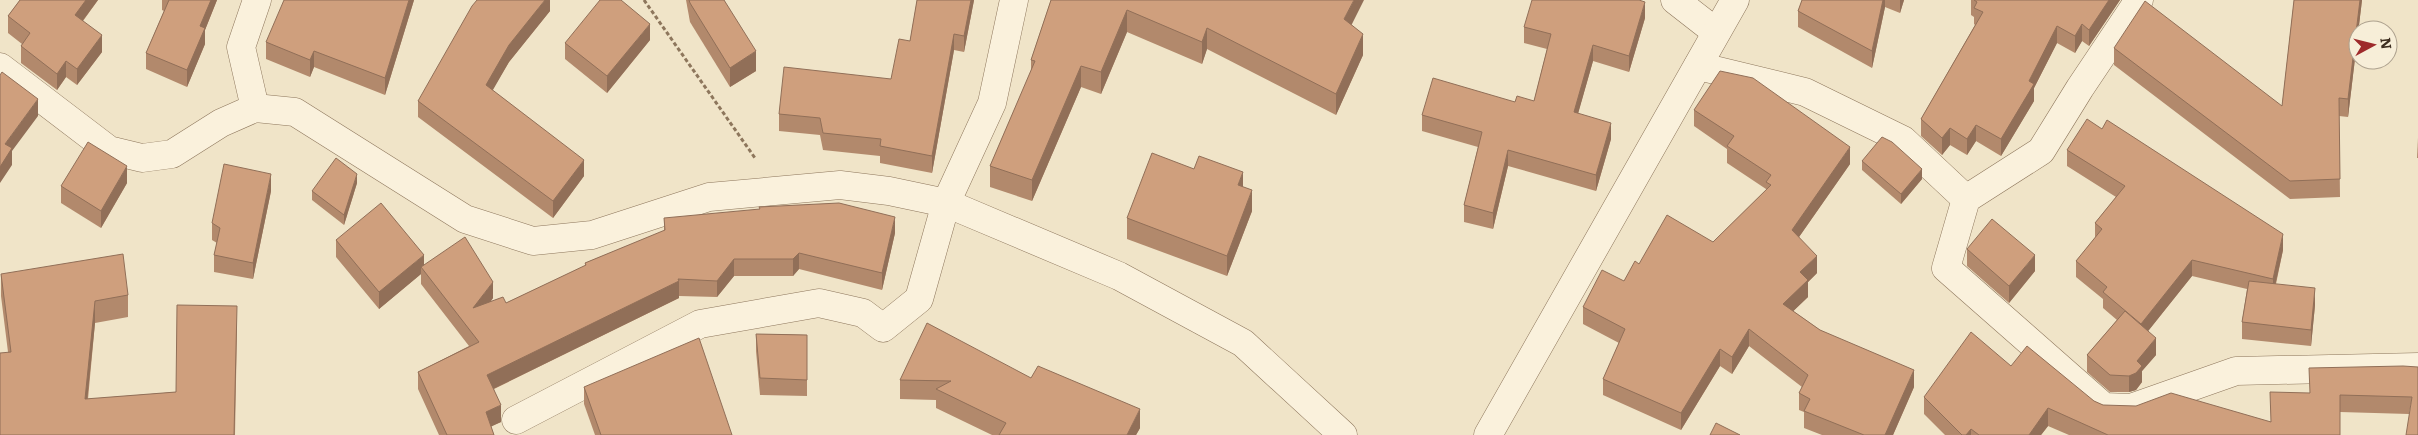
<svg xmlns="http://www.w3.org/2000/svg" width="2418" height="435" font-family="Literata,serif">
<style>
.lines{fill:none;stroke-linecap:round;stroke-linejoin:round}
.street-casing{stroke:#8d765c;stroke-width:29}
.path{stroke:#8d765c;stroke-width:3;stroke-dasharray:4 2.5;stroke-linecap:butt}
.street{stroke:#faf1dc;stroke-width:28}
.wall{fill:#b2896c}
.shaded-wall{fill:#916f58}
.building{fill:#cf9f7d;stroke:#916f58}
</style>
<rect width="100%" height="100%" fill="#f0e4c8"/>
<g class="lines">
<!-- street casing -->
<g class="street-casing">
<g id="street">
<polyline points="1675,0 1716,32"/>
<polyline points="2139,0 2080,88 2041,151 1966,199 1946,268 2104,407 2131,408 2236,371 2418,367"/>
<polyline points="1698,66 1805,92 1903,140 1966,199"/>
<polyline points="0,67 109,150 142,158 172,154 221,123 255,108 295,112 465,219 533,241 592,235 709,197 840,185 889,191 946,203 1119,276 1243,343 1343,435"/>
<polyline points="255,108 241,47 257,0"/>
<polyline points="516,420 700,324 819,303 863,313 883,328 919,299 946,203 992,103 1014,0"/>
<polyline points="1488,435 1735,0"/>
</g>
</g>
<!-- path -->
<polyline class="path" points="644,0 755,158"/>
<!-- street -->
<use href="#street" class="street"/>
</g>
<!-- wall -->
<g class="wall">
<polygon points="20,0 98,0 83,21 102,52 77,85 66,77 57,90 21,63 21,46 22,44 8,33 8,16"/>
<polygon points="162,0 217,0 205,30 205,44 187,87 146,69 146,53 164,11 162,10"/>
<polygon points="414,0 385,95 314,67 310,77 266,59 266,42"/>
<polygon points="550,0 550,11 509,62 492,90 584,176 553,218 418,117 418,101"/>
<polygon points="686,0 724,0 756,71 730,87 690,22"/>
<polygon points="917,0 974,0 964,52 954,50 932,173 880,163 880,156 823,150 820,135 779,131 779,114 891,79 910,41"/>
<polygon points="1051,0 1352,25 1363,55 1336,115 1207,49 1202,64 1127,32 1101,94 1081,87 1032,201 990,187 990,166 1031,71 1031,60"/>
<polygon points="1802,0 1904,0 1900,13 1885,7 1872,68 1798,27 1798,11"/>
<polygon points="1971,0 2120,0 2089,46 2082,41 2075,53 2057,43 2034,88 2034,101 2001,156 1976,141 1967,155 1950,145 1942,155 1921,136 1921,119 1975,25 1974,24 1974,17 1971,15"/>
<polygon points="2294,0 2362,0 2348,117 2339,116 2340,197 2290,199 2114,65 2114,48 2282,106"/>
<polygon points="1645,18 1629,72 1593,61 1578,113 1611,139 1596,191 1508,166 1493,229 1464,222 1464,205 1478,147 1422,131 1422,115 1515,102 1534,101 1547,49 1524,43 1524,27"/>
<polygon points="650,40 607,93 565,59 565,43"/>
<polygon points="1694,110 1850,164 1799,237 1817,273 1808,282 1808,297 1793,311 1820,330 1914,387 1893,435 1822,435 1804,428 1804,412 1799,410 1799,393 1802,387 1749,346 1732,374 1720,366 1681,430 1603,395 1603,379 1619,343 1583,324 1583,307 1624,281 1639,264 1713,242 1766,190 1766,189 1727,163 1727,149 1694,126"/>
<polygon points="2418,138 2418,158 2417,158"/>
<polygon points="2067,150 2283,250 2276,284 2315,305 2311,346 2242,339 2242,322 2247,289 2192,276 2148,331 2156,355 2142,371 2142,382 2136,390 2129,392 2110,392 2087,372 2087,355 2117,320 2103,308 2103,299 2076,277 2076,261 2095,238 2095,223 2116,197 2067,166"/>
<polygon points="1862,161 1922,179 1901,204 1862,170"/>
<polygon points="127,183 101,228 61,203 61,186"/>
<polygon points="357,183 344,225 312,200 312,191"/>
<polygon points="1243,187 1252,211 1227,276 1127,239 1127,218"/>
<polygon points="271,191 253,279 214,272 214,255 217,243 212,240 212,223"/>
<polygon points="664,218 895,233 882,290 799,269 793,276 734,276 717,297 679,296 679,298 494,389 501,422 491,426 494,435 439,435 418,389 418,372 469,346 421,284 421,274 379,309 336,257 336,240 424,266 493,298 491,301 506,303 585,266 585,263 664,231"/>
<polygon points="1967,249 2035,271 2009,303 1967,266"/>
<polygon points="1,274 128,295 128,317 95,323 88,399 176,392 237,328 235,435 0,435 8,352 1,296"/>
<polygon points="756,334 807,335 807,396 760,395 756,351"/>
<polygon points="2011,366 2103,405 2270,422 2309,393 2418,367 2409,414 2340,412 2340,435 2069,435 2048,426 2041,435 1945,435 1924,414 1924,397"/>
<polygon points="1031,378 1140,428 1136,435 992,435 936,408 936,400 900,399 900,380"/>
<polygon points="584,387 732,435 595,435 584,404"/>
</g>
<!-- shaded-wall -->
<g class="shaded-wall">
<polygon points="86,0 98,0 75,31 75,15"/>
<polygon points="211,0 217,0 205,30 205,44 187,87 187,70 200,26"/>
<polygon points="409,0 414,0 385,95 385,78"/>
<polygon points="545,0 550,0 550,11 509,62 486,102 486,85 509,45"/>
<polygon points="971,0 974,0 964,52 964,36"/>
<polygon points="1354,0 1364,0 1344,40 1344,19"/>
<polygon points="1883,0 1885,0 1885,7 1872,68 1872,51"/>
<polygon points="1900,0 1904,0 1900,13"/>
<polygon points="2109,0 2120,0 2089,46 2089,30"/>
<polygon points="2360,0 2362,0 2348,117 2348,99"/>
<polygon points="1645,2 1645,18 1629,72 1629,56"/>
<polygon points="1127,10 1127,32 1101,94 1101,72"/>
<polygon points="650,24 650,40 607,93 607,76"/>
<polygon points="2082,24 2082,41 2075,53 2075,36"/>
<polygon points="2057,26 2057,43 2034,88 2034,101 2001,156 2001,139 2029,81"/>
<polygon points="1207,28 1207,49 1202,64 1202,42"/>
<polygon points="954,34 954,50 932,173 932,156"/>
<polygon points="1363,34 1363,55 1336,115 1336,94"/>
<polygon points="102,35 102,52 77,85 77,69"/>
<polygon points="1593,45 1593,61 1574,128 1574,112"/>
<polygon points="314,51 314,67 310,77 310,60"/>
<polygon points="756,51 756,71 730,87 730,68"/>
<polygon points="66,61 66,77 57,90 57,74"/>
<polygon points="1081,66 1081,87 1032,201 1032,180"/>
<polygon points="38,99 38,116 12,151 12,165 0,183 0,167 5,144"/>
<polygon points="1611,123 1611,139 1596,191 1596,175"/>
<polygon points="1976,125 1976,141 1967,155 1967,139"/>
<polygon points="1950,128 1950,145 1942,155 1942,138"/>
<polygon points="1850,147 1850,164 1792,247 1792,230"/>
<polygon points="1508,150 1508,166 1493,229 1493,213"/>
<polygon points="584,160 584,176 553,218 553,201"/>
<polygon points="127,166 127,183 101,228 101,211"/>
<polygon points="1922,169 1922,179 1901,204 1901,194"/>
<polygon points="1243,172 1243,193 1238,185"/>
<polygon points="271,174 271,191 253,279 253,263"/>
<polygon points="357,174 357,183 344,225 344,215"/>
<polygon points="1252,190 1252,211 1227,276 1227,256"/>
<polygon points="895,217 895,233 882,290 882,273"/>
<polygon points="2283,234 2283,250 2273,295 2273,279"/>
<polygon points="799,253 799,269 793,276 793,259"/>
<polygon points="424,255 424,270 421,267 421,274 379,309 379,292"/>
<polygon points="2035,255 2035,271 2009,303 2009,286"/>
<polygon points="1817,256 1817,273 1808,282 1808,297 1783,321 1783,304 1800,272"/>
<polygon points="734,259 734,276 717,297 717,281"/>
<polygon points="2192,260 2192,276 2141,340 2141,324"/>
<polygon points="679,281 679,298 487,392 487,375"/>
<polygon points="493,282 493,298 473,325 473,308"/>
<polygon points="2315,288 2315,305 2311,346 2311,330"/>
<polygon points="95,301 95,323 85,421 85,399"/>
<polygon points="1749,329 1749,346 1732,374 1732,357"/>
<polygon points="2156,338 2156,355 2142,371 2142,382 2136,390 2129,392 2129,376 2137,361"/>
<polygon points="1720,349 1720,366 1681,430 1681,413"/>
<polygon points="1914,370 1914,387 1893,435 1885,435"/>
<polygon points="501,405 501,422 486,429 486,412"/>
<polygon points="2048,408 2048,426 2041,435 2029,435"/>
<polygon points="1140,409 1140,428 1136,435 1127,435"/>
<polygon points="1971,429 1971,435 1966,435"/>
</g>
<!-- building -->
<g class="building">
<polygon points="20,0 86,0 75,15 102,35 77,69 66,61 57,74 21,46 30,33 8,16"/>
<polygon points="169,0 211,0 200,26 205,28 187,70 146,53"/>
<polygon points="284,0 409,0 385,78 314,51 310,60 266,42"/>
<polygon points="477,0 545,0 509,45 486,85 584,160 553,201 418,101 472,6"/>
<polygon points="600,0 621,0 650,24 607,76 565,43"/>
<polygon points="689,0 724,0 756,51 730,68 690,3"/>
<polygon points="917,0 971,0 964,36 954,34 932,156 880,146 881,139 823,133 820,118 779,114 784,67 891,79 899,39 910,41"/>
<polygon points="1051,0 1354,0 1344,19 1363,34 1336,94 1207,28 1202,42 1127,10 1101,72 1081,66 1032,180 990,166 1035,61 1031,60"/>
<polygon points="1532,0 1639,0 1645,2 1629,56 1593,45 1574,112 1611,123 1596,175 1508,150 1493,213 1464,205 1482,132 1422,115 1433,78 1515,102 1517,96 1534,101 1551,34 1524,27"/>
<polygon points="1802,0 1883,0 1872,51 1798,11"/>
<polygon points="1974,0 2109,0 2089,30 2082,24 2075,36 2057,26 2029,81 2034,84 2001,139 1976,125 1967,139 1950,128 1942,138 1921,119 1983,12 1974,8 1977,2"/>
<polygon points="2294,0 2360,0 2348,99 2339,98 2340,179 2290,181 2114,48 2145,1 2282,106"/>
<polygon points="1720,71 1753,78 1850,147 1792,230 1817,256 1800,272 1808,280 1783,304 1820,330 1914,370 1885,435 1864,435 1804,411 1810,399 1799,393 1808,375 1749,329 1732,357 1720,349 1681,413 1603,379 1625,329 1583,307 1602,270 1624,281 1635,261 1639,264 1667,215 1713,242 1771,185 1766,182 1771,175 1727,146 1734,136 1694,110"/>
<polygon points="2,72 38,99 5,144 12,148 0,167 0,75"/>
<polygon points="2087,119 2102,129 2107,120 2283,234 2273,279 2192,260 2141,324 2103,292 2107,287 2076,261 2102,229 2095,223 2125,186 2067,150"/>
<polygon points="1882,137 1892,142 1922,169 1901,194 1862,161"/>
<polygon points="88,142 127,166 101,211 61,186"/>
<polygon points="1152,153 1194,169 1199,156 1243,172 1238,185 1252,190 1227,256 1127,218"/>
<polygon points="336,158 357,174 344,215 312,191"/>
<polygon points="224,164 271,174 253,263 214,255 220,228 212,223"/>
<polygon points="381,203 424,255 379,292 336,240"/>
<polygon points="839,203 895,217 882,273 799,253 793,259 734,259 717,281 678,279 679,281 487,375 501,405 486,412 494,435 447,435 418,372 479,342 421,267 465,237 493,282 473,308 503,297 506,303 586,265 585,263 665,230 664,218 760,209 759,207"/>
<polygon points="1992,219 2035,255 2009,286 1967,249"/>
<polygon points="123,254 128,295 95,301 85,399 176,392 177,305 237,306 234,435 0,435 0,353 11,352 1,274"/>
<polygon points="2249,281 2315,288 2311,330 2242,322"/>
<polygon points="2125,311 2156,338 2137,361 2142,366 2136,373 2129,376 2110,375 2087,355"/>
<polygon points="927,323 1031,378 1038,366 1140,409 1127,435 999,435 1006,423 936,389 951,381 900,380"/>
<polygon points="1971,332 2011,366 2027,346 2094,401 2103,405 2136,406 2171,393 2271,422 2270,392 2310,393 2309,368 2403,366 2418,367 2418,435 2406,435 2412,397 2340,395 2340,435 2108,435 2048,408 2029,435 1979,435 1971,429 1966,435 1962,435 1924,397"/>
<polygon points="756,334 807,335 807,380 760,378"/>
<polygon points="699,338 732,435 601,435 584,387"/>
<polygon points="1716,423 1740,435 1710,435"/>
</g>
<!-- north arrow -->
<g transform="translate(2373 45) rotate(83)"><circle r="24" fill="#f7eed8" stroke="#ada18e"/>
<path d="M0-4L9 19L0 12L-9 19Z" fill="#9e2a2b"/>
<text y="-8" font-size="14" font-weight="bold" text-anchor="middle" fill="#3d2e20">N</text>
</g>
</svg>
